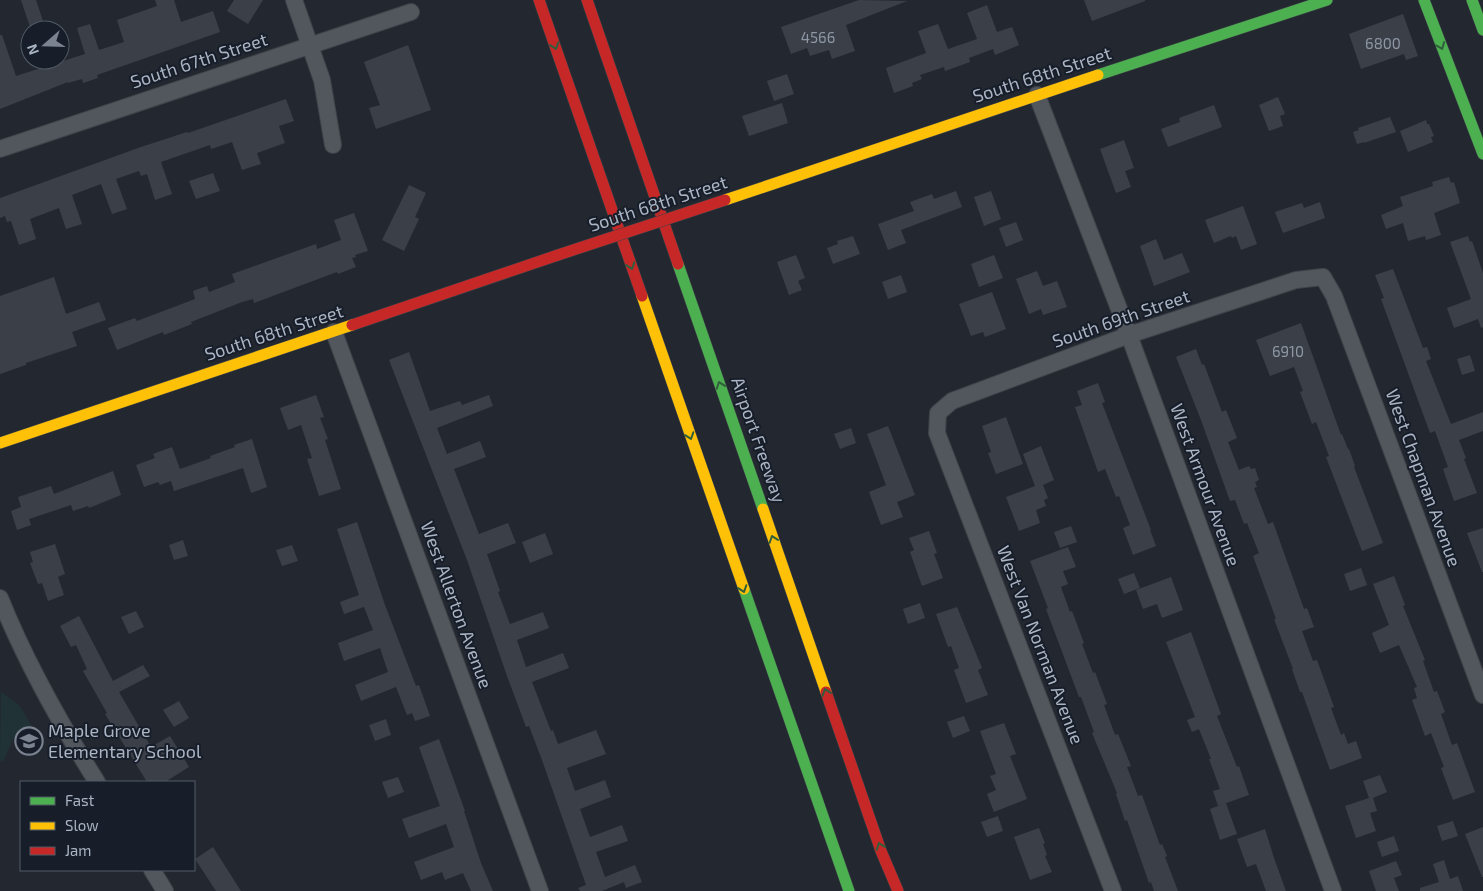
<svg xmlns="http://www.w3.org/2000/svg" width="1483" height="891" font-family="'Exo 2',sans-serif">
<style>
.green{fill:#203235}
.building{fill:#3b4048}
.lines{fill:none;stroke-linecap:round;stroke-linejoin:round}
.street-casing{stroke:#3f4349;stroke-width:18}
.fast-casing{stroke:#3f4349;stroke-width:12}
.slow-casing{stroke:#3f4349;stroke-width:12}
.jam-casing{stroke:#3f4349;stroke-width:12}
.street{stroke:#52575e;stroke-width:16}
.fast{stroke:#4caf50;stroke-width:11}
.slow{stroke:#ffc107;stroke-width:11}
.jam{stroke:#c62828;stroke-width:11}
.jam-bridge-casing{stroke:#3f4349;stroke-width:12;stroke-linecap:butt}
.jam-bridge{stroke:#c62828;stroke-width:11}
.oneway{stroke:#2f5f3b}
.labels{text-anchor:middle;stroke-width:4;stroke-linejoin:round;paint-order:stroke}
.number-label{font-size:15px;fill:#8e97a4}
.street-label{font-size:18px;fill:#aab4c3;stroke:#171e2a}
.poi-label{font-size:18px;fill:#aab4c3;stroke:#171e2a;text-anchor:start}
</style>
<rect width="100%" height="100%" fill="#232830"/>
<!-- green -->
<polygon class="green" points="1,692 20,706 43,745 25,753 14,737 3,762 0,760"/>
<!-- building -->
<g class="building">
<polygon points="21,0 36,0 46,30 31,30"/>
<polygon points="155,0 174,0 181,22 213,11 220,32 97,75 98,78 83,83 82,79 68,83 68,82 0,109 0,35 2,35 16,76 85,54 77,28 90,24 99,50 124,42 117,20 157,6"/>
<polygon points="234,0 263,0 248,24 227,11"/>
<polygon points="859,0 907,1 846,25 855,51 832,59 829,50 810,56 807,48 791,54 781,27"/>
<polygon points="1084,0 1145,0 1145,1 1092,21"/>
<polygon points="987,5 997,32 1012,27 1019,45 995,55 993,49 969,58 970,62 945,71 944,67 920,75 922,79 912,83 913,86 894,93 886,68 926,53 918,31 938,24 948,49 977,39 967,13"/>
<polygon points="1403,14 1418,56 1406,60 1404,54 1361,69 1349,34"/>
<polygon points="408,45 431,110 376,129 369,108 380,105 364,62"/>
<polygon points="787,74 794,94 774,101 767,81"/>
<polygon points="1278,97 1285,114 1280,116 1283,126 1269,131 1259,105"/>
<polygon points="286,99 294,121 279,126 285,143 257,153 261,164 242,170 232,142 211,149 210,145 161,162 172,194 155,200 147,174 141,176 139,171 116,179 127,209 112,214 101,184 72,195 82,224 66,229 59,208 30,219 36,239 19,245 11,221 7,222 5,216 0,218 0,198 141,147 187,132 188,133"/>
<polygon points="782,103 788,123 749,136 742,116"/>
<polygon points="1214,105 1222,127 1168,147 1161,129 1180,122 1179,118"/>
<polygon points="1390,117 1396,132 1364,143 1364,142 1357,144 1353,132 1359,130 1358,128"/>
<polygon points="1426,120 1427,124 1429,124 1434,136 1431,137 1433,142 1408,152 1400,131"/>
<polygon points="1124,140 1134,168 1125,171 1131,187 1116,193 1100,149"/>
<polygon points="213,173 220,191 196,199 189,181"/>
<polygon points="1449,177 1451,183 1454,182 1460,203 1434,213 1441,235 1426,240 1425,236 1408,241 1403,223 1386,229 1381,215 1403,206 1400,197 1433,186 1432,182"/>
<polygon points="409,185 426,193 415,217 419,219 404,251 382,240"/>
<polygon points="956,191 962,207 901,230 906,243 888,250 878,224 914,211 910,202 932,194 934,199"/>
<polygon points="991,191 1001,219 984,226 974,197"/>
<polygon points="1320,202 1325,218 1283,233 1275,212 1302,203 1304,208"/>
<polygon points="1243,206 1257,244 1241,250 1236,236 1232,238 1231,236 1214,243 1205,220"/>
<polygon points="354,213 368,251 355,255 356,257 352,258 356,267 338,274 337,272 254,303 253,299 242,302 191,322 192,324 164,335 163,332 117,350 108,328 135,318 137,321 195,299 193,291 207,286 209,292 235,282 232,274 316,244 317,249 341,240 334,220"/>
<polygon points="1016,222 1023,240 1006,247 999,228"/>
<polygon points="853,236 860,254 833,264 827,248 838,244 837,241"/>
<polygon points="1468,236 1470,242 1472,241 1483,273 1483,327 1481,328 1478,319 1454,328 1447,308 1471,299 1450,242"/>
<polygon points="1156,239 1164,260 1182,253 1190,272 1154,286 1140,246"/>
<polygon points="796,255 805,278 798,281 802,290 789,295 777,262"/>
<polygon points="994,255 1003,278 979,287 971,264"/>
<polygon points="1393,269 1423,348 1427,347 1431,359 1426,361 1451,424 1483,412 1483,431 1459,440 1466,458 1464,459 1477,493 1454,501 1443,469 1448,467 1435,431 1430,433 1381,299 1384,298 1375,275"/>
<polygon points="1037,271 1043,286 1057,281 1067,307 1043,315 1041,309 1029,314 1016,279"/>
<polygon points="901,275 907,292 888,299 882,282"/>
<polygon points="54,277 66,314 99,302 106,320 72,332 77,346 26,363 26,365 0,374 0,296"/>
<polygon points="992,292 1006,329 985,337 983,332 971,336 959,304"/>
<polygon points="1301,323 1341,435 1342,434 1348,449 1349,449 1355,466 1354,467 1383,543 1362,551 1326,457 1329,456 1316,422 1312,424 1300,392 1303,391 1294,367 1270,376 1256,340"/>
<polygon points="1196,349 1202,365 1204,364 1222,412 1226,410 1237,438 1228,442 1239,470 1249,466 1251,469 1255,468 1259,480 1255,482 1257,487 1254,488 1268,524 1273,522 1304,609 1307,608 1314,627 1302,631 1313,661 1317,660 1334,707 1331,708 1341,735 1344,733 1348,744 1356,741 1362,758 1330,770 1302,692 1300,692 1292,669 1293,669 1274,619 1276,619 1253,556 1259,553 1247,523 1244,524 1235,500 1230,501 1201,420 1176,357"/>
<polygon points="409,352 430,411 460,401 462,405 489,395 493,406 437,428 447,454 480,441 486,457 454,469 479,534 508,523 516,543 487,554 500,591 498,592 510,624 543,612 549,628 517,640 526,667 563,653 569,668 532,682 551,731 553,730 558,744 596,730 606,754 567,768 575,791 605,780 611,797 580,809 590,837 622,825 628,841 596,852 605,877 635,865 642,882 626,888 624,882 602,891 580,891 578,888 586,885 542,760 529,726 526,727 507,676 467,560 389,360"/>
<polygon points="1470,355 1475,371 1462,375 1457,359"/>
<polygon points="1098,383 1105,402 1102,403 1151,530 1150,530 1156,546 1133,555 1123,528 1130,525 1119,496 1116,497 1105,469 1098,472 1075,407 1082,405 1077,391"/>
<polygon points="316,395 324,417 320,418 328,439 325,440 341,489 319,496 307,459 312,458 301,425 288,430 280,408"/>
<polygon points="1006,417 1023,464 996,474 988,453 991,452 982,426"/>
<polygon points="888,426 915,495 897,502 903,517 881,525 869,492 886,485 867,434"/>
<polygon points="851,428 856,443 840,449 834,434"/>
<polygon points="252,439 267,487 251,493 243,468 174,491 171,481 160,485 158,482 144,487 136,465 155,458 153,454 172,447 180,469 211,458 210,456 235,447 234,445"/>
<polygon points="1041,446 1054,480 1043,485 1048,498 1044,500 1046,506 1036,510 1040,523 1019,531 1006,497 1035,486 1023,454"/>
<polygon points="113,471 121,495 89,508 88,506 73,511 71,505 29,519 31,525 17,530 11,511 21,507 18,497 51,486 54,494"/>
<polygon points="357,522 385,605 416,686 419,685 430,716 415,721 412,713 407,715 396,687 361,701 355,685 388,672 380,648 344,661 338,643 373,630 364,607 344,614 340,602 359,595 337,529"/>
<polygon points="1071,526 1077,542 1060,548 1054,532"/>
<polygon points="1483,528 1483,572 1482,572 1467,533"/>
<polygon points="929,531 937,553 934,554 943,578 922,586 910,552 914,550 909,538"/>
<polygon points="545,533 553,554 530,563 522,542"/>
<polygon points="183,540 188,556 174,560 169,545"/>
<polygon points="55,544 65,574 58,577 64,595 48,601 42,583 38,584 30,563 33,562 30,552"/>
<polygon points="292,545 298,561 282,566 276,550"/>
<polygon points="1068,547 1076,567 1063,571 1068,584 1061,587 1070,612 1072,611 1084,643 1082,644 1093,673 1095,672 1107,704 1104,705 1115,735 1118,734 1131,766 1127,767 1138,796 1142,795 1160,845 1162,844 1167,856 1165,857 1178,891 1154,891 1151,882 1149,883 1127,820 1125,821 1116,794 1117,793 1092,733 1094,732 1081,697 1079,697 1046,609 1048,608 1030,561"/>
<polygon points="1361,568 1367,585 1350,591 1344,574"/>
<polygon points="1134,573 1140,588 1124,594 1118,579"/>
<polygon points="1394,576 1405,605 1403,606 1425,660 1423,661 1434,692 1437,691 1445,712 1441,714 1452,745 1457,743 1475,792 1453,800 1441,768 1444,767 1431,733 1425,736 1412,700 1417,698 1414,688 1417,687 1399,645 1380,653 1372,633 1389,625 1373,584"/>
<polygon points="1171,577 1183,610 1162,618 1157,604 1143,609 1136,590"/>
<polygon points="920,603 925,618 908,624 903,609"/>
<polygon points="957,607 982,668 978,670 988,695 966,703 954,670 959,668 951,646 948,647 936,614"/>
<polygon points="136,611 144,627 129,634 121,617"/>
<polygon points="79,616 113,681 143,665 150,676 119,692 151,747 170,736 189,767 165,782 147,782 105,714 107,713 83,671 87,669 76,645 71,647 60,626"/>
<polygon points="1191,632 1221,714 1217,716 1237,767 1239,766 1249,795 1218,806 1213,791 1220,789 1209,759 1211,759 1199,729 1192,732 1187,720 1195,717 1166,642"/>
<polygon points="179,701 189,718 174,727 163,710"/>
<polygon points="964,716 970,731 953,738 947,722"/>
<polygon points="386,719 391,735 375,741 369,725"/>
<polygon points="1004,723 1016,754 1010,756 1027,799 994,812 987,794 996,790 990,776 996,774 980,731"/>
<polygon points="439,739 465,811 464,811 481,863 493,891 471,891 463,873 445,880 442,872 421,880 414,862 454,847 446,824 409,838 402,819 440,806 419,747"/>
<polygon points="1380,775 1387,792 1373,798 1377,811 1370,813 1376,831 1356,838 1345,806 1369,798 1363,781"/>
<polygon points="398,777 404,792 388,798 382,782"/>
<polygon points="1226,803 1237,834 1220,840 1210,809"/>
<polygon points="998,816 1003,831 987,837 981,822"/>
<polygon points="1453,821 1458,836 1442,841 1437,826"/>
<polygon points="1483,827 1483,877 1482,877 1465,834"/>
<polygon points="1039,828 1045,843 1043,844 1047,855 1045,856 1052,872 1030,880 1014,837"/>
<polygon points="1265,829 1274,858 1286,891 1266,891 1256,864 1247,867 1237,839"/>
<polygon points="1394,836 1399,851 1382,857 1377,842"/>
<polygon points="213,847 232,877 241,891 216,891 195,859"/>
<polygon points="1444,860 1450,879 1458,876 1463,891 1420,891 1420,888 1439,882 1433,864"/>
<polygon points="1396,861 1402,875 1394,878 1399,891 1376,891 1369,871"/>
</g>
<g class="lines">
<!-- street casing -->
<g class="street-casing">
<g id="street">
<polyline points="294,0 322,80 333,145"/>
<polyline points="1037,95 1129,335 1333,891"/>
<polyline points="0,149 411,12"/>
<polyline points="334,332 540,891"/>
<path d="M0,598C26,663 60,723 97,782"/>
<polyline points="152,870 165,891"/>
<polyline points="1113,891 937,433 938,413 952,401 1129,335 1296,280 1323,277 1334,296 1483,695"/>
</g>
</g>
<!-- fast casing -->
<g class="fast-casing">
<g id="fast">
<polyline points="1424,0 1483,154"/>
<polyline points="1472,0 1483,30"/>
<polyline points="1098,75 1327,0"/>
<polyline points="678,264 763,509"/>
<polyline points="744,589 849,891"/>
</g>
</g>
<!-- slow casing -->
<g class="slow-casing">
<g id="slow">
<polyline points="725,200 1098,75"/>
<polyline points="642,296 744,589"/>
<polyline points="0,443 352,325"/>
<polyline points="763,509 826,692"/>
</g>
</g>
<!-- jam casing -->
<g class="jam-casing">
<g id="jam">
<polyline points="539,0 642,296"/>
<polyline points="587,0 678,264"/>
<polyline points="352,325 558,255"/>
<polyline points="826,692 881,851 898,891"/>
</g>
</g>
<!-- street -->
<use href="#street" class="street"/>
<!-- fast -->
<use href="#fast" class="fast"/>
<!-- slow -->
<use href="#slow" class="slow"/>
<!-- jam -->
<use href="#jam" class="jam"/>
<!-- jam-bridge casing -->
<g class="jam-bridge-casing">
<polyline id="jam-bridge" points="558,255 725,200"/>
</g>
<!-- jam-bridge -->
<use href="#jam-bridge" class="jam-bridge"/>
</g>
<!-- one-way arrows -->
<defs><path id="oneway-chevron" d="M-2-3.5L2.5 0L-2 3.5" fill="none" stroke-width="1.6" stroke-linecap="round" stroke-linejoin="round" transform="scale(1.25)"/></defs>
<g class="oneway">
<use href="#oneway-chevron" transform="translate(555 46) rotate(71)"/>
<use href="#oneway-chevron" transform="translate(1441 46) rotate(69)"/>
<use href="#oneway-chevron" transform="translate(631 266) rotate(71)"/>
<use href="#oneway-chevron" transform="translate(720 385) rotate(-109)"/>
<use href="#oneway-chevron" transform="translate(690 436) rotate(71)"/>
<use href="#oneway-chevron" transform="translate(773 539) rotate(-109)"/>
<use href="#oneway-chevron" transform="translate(743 589) rotate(71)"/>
<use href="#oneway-chevron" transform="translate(826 692) rotate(-109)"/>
<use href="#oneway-chevron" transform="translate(880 846) rotate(-110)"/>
</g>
<!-- icons -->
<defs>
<g id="school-ring" transform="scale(1.4375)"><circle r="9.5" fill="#171e2a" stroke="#7b8390" stroke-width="1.5"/><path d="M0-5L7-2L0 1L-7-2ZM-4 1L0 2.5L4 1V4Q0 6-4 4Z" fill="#7b8390"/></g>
</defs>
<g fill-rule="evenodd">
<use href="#school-ring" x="29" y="741"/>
</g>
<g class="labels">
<!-- number labels -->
<g class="number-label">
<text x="818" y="43">4566</text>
<text x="1383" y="49">6800</text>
<text x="1288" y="357">6910</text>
</g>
<!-- street labels -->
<g class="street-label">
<text transform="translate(199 61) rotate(-18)" y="6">South 67th Street</text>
<text transform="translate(1042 75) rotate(-18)" y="6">South 68th Street</text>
<text transform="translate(658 204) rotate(-18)" y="6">South 68th Street</text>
<text transform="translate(1121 319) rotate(-19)" y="6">South 69th Street</text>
<text transform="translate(274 333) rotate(-18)" y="6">South 68th Street</text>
<text transform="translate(758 440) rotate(71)" y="6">Airport Freeway</text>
<text transform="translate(1423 478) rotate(70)" y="6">West Chapman Avenue</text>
<text transform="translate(1205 485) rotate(70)" y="6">West Armour Avenue</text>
<text transform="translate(456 605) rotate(70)" y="6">West Allerton Avenue</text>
<text transform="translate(1040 645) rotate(69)" y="6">West Van Norman Avenue</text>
</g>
<!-- poi labels -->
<g class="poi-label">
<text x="48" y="737">Maple Grove<tspan x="48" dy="21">Elementary School</tspan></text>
</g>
</g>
<!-- legend -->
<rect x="20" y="781" width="175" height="90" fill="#171e2a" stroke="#525a67"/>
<rect x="30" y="797" width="25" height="8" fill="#4caf50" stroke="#525a67"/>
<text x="65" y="806" font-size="15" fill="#aab4c3">Fast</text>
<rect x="30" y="822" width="25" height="8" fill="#ffc107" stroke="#525a67"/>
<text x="65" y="831" font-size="15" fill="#aab4c3">Slow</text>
<rect x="30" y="847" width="25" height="8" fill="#c62828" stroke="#525a67"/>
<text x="65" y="856" font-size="15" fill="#aab4c3">Jam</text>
<!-- north arrow -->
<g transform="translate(45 45) rotate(250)"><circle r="24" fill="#171e2a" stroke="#525a67"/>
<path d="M0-4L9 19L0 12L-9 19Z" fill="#7b8390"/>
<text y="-8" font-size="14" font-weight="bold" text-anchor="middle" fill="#aab4c3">N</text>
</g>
</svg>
